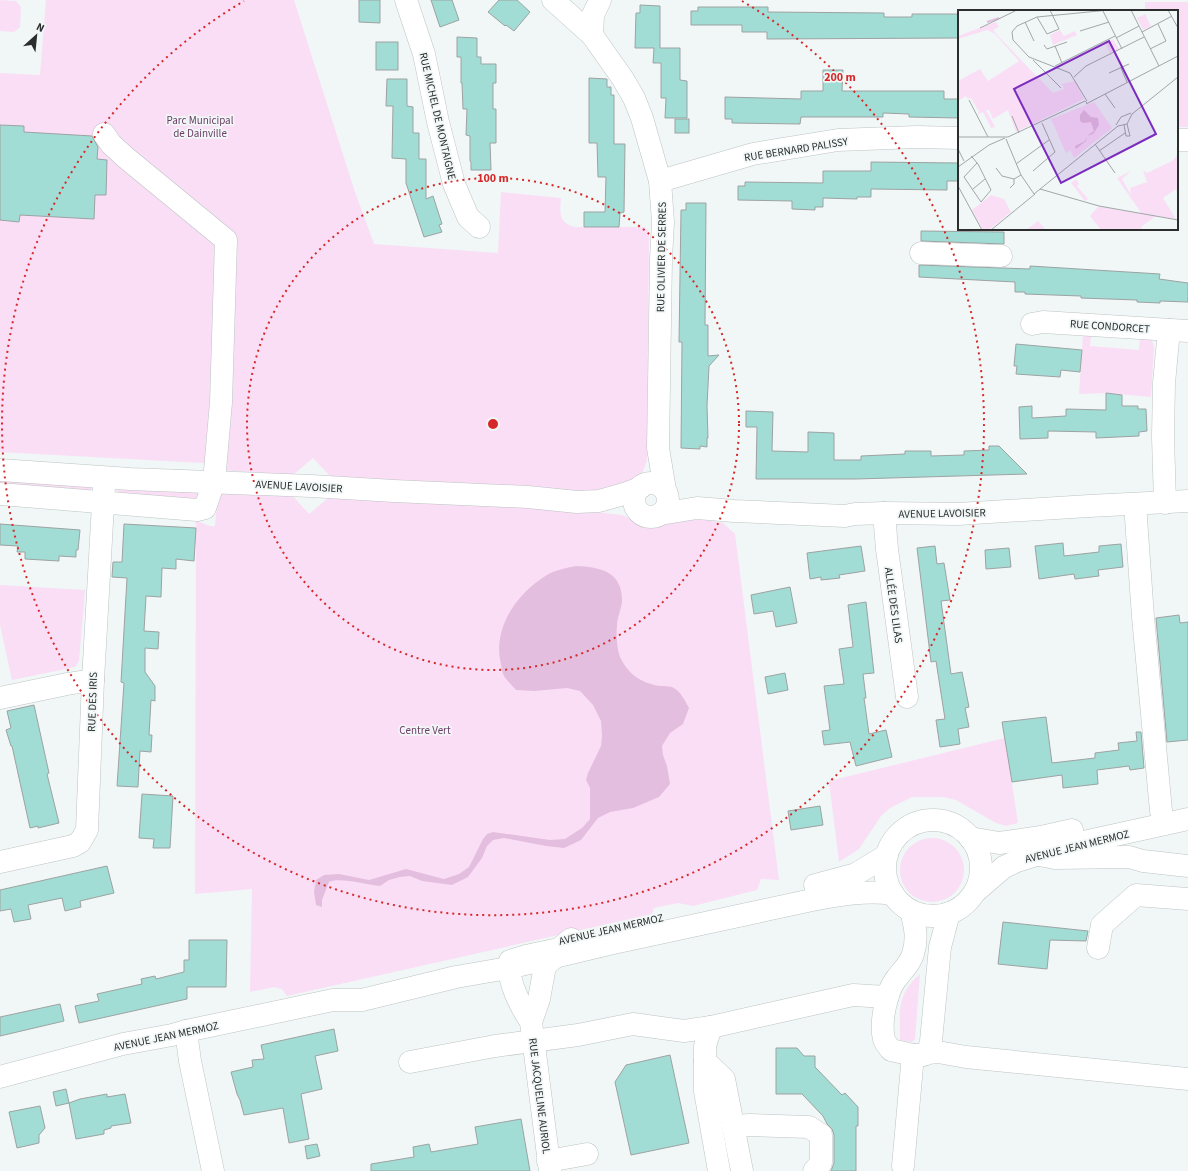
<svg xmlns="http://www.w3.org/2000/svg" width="1188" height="1171" font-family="'Source Sans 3',sans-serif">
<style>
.green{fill:#fadef6}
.water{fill:#e4bedf}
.building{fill:#a1dcd5;stroke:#9da3a2}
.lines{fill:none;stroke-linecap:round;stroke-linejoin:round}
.minor-casing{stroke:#bdc4c3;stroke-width:23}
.major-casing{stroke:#bdc4c3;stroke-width:23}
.minor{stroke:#fff;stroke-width:22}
.major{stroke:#fff;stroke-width:22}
.ring{fill:none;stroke:#d62828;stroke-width:2;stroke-dasharray:2 4}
.labels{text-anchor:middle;stroke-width:3.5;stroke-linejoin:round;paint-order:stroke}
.street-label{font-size:11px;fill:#2b2e2d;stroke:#f0f7f6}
.park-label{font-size:11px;fill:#6d3d68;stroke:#f0f7f6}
.inset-river{fill:none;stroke:#e4bedf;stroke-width:2}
.inset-road{fill:none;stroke:#a1a7a6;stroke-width:1}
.view{fill:#7b2cbf;fill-opacity:0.15;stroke:#7b2cbf;stroke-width:2}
.inset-edge{fill:none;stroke:#2b2e2d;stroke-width:2}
.centre{fill:#d62828;stroke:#f0f7f6;stroke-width:2}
.ring-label{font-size:12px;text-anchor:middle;font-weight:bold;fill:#d62828;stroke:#f0f7f6;stroke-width:3.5;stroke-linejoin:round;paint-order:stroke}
</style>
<rect width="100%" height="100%" fill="#f0f7f6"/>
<!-- green -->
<g class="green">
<polygon points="0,0 16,1 21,7 20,27 14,32 0,31"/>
<path d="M46,0H294L354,189L374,244L498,253L501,192L561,198C560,212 558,223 575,227H645L649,232L647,459C646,466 642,470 642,477L610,491H577L331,477L313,458L293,475L205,469L203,463L0,452V73L40,75Z"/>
<polygon points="1145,2 1188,2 1188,127 1177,127 1177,11 1145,11"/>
<polygon points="1083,334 1091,334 1090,346 1139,350 1140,338 1151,339 1154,346 1151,397 1106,393 1079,394"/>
<polygon points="0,478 92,487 91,492 0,488"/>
<polygon points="118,489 201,492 201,501 116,495"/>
<path d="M218,491L290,493L309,514L332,495L576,510L622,515L649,526L673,520H707L723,523L735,534L779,880L761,879L757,890L693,906L678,903L654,908L652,914L287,996L282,989L274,987L250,992L252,889L195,894L196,525V521C203,522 208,527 215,526Z"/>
<polygon points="0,585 85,590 79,661 75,667 12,680 0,625"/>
<polygon points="1005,738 1018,823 1006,826 996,823 956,800 943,797 912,797 890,808 881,816 859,849 839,862 829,781"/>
<circle cx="932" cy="870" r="32"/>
<path d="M920,974L915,1039L912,1042L900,1040C900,1011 896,995 920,974Z"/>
</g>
<!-- water -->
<path class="water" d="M576,566C601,567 623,572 622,602C621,610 617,618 617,626C616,636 617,651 621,659C630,676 642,683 660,686C664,686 669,686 672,687C681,691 685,701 689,708L683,724L670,733L662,746L663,755L667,766L670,784L659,797L633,808L610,812L598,818L581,840L564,848L546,846L504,838L493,840L487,846L482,858L468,877L452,885L422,881L410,876L400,877L389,880L380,886C367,885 339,877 329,882L322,900V907L316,905L314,892L316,880L324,875L339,874L369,880L406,869L444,879L459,874L469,867L483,839L487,834L493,832L550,840L565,839L582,828L590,819V788L586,780L588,773L601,746L602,736L601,721L593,705L580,691L567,688L534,691L516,690C512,685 507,681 504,676C502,673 502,668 501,664C492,628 517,593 547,575C555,570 566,568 576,566Z"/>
<!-- building -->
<g class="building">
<polygon points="359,0 380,0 380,23 359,22"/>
<polygon points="431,0 452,0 459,20 440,27"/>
<polygon points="499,0 517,0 530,12 514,31 506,25 505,26 488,12"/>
<polygon points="640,5 660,6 660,48 680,48 680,80 687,81 687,118 665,118 666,98 661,98 661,63 653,63 654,48 635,48 636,13 640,13"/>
<polygon points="698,7 768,7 768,12 884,13 884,17 912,17 912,14 959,14 959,38 767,39 767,32 742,32 742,25 691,25 691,11 698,11"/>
<polygon points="457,37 477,38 477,57 481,57 481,64 496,64 496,83 493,83 493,109 496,109 496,143 490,143 491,170 471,170 471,162 470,161 470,136 466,135 467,109 463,109 462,83 461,83 461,57 457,57"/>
<rect x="376" y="42" width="22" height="28"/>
<polygon points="823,70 843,70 842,91 944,91 944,99 959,99 959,118 909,117 909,114 883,113 883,117 801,117 800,124 732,123 732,119 725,119 725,97 801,99 801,91 823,91"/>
<polygon points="589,78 607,79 607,87 611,87 611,95 614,95 614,144 625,144 624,212 620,213 619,227 584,227 584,212 605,212 606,177 598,177 597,143 589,143"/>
<polygon points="387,79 407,79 407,106 413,107 413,133 419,133 419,159 426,159 426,199 433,196 442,224 439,225 442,232 424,237 406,183 406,159 392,158 393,106 386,106"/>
<rect x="675" y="119" width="14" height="14"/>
<polygon points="0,125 24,126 24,132 92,136 98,147 97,159 107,160 106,195 95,195 94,219 20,215 19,222 0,220"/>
<polygon points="871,162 959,163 959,181 947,181 947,190 871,189 871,197 857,197 857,199 823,198 823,207 815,207 815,210 792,209 792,201 738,200 738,186 745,186 745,182 823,183 823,171 871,171"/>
<polygon points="686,203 706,203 705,325 708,325 708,356 719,355 709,366 707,406 708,438 707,438 707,447 700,446 700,449 681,448 682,342 679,342 681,210 686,210"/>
<polygon points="921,231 1004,232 1004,244 921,241"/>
<polygon points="919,265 1030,269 1030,266 1160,274 1159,279 1188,283 1188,302 1160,301 1160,303 1137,302 1137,300 1081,298 1081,296 1025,294 1025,292 1015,292 1015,282 919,277"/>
<polygon points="1016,344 1082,350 1080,372 1061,370 1060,377 1016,374 1017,366 1014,366"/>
<polygon points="1106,393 1122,395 1122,406 1138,406 1138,409 1146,409 1147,431 1139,432 1139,436 1096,438 1096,432 1048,431 1048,438 1020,439 1019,407 1032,406 1032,418 1066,416 1066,409 1106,410"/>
<polygon points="746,411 773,412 772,451 808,452 808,432 834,433 834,460 861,460 861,456 905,454 905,451 931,451 931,456 964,455 964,451 989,450 989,446 999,446 1027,474 856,479 756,479 757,427 746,427"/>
<polygon points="0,524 80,530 78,550 76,550 76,557 59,556 59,561 25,559 25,552 17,552 18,546 0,545"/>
<polygon points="124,524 196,528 194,561 176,559 176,569 162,568 161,597 146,596 144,631 159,632 158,649 145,648 145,672 155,686 155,701 151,700 149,735 152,735 151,752 140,751 138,787 117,786 124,683 121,682 127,578 112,577 113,562 122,562"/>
<polygon points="1063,543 1064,556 1099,552 1099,546 1121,544 1123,567 1098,570 1099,576 1075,579 1074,574 1039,579 1035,546"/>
<polygon points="861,546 865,571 839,575 840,578 821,580 821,577 810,579 807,553"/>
<polygon points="935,546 937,564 944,563 950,600 941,601 951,674 962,672 969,707 965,708 969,727 958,729 960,744 940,747 936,720 945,719 936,661 931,662 917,548"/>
<polygon points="1009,548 1011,567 986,569 985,550"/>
<polygon points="790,587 797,623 776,627 773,611 754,614 751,595"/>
<polygon points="866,602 874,673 863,674 866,698 864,698 869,734 886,730 892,757 856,766 850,742 824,745 822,731 830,730 824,686 844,684 839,649 853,647 848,605"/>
<polygon points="1179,615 1180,623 1188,622 1188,740 1167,742 1156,618"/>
<polygon points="785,673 788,690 768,694 765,677"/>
<polygon points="34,705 49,773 47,774 59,823 38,828 38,826 30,828 12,746 11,746 6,730 11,728 7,711"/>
<polygon points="1046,717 1052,763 1095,758 1095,753 1119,750 1118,743 1137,741 1136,732 1141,732 1144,768 1130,770 1129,766 1097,770 1098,784 1063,788 1062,775 1012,782 1002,722"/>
<polygon points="142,794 173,796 170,848 153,848 154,839 139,838"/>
<polygon points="820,806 823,825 791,830 788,811"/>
<polygon points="107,866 114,893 80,901 81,907 65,911 62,898 28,905 31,919 14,922 11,909 0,911 0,890"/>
<polygon points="1003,922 1088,931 1086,941 1050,940 1047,969 998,964"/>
<polygon points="189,940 227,940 226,987 187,987 187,999 79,1023 75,1006 99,1001 97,994 142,984 141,979 155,976 156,979 184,972 184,960 189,960"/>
<polygon points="60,1004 64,1021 0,1036 0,1017"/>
<polygon points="334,1029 338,1051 315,1056 322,1089 301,1094 309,1139 289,1143 283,1108 244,1115 240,1100 237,1094 231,1072 253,1067 252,1060 264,1059 261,1045"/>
<polygon points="776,1048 797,1048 804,1056 815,1056 815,1067 842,1095 845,1093 858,1107 858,1126 856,1126 856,1171 831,1171 834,1163 834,1135 832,1129 827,1124 823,1116 802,1094 776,1094"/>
<polygon points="670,1055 689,1143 631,1155 615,1082 626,1065"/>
<polygon points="66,1089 69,1103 56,1106 53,1092"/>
<polygon points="107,1094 107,1097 125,1094 131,1123 111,1126 111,1128 104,1130 104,1134 76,1139 69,1103 80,1099"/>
<polygon points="40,1106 45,1128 39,1135 39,1143 17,1148 9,1112"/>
<polygon points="521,1119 530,1171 371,1171 371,1164 414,1157 413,1147 429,1144 431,1152 478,1144 475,1127"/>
<polygon points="317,1144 320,1156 307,1159 305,1146"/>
</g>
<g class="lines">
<!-- minor casing -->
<g class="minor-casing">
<g id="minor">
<polyline points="406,0 424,54 438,122 454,184 468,217 479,227"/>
<polyline points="553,0 592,35 623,79 634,98 642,118 660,181 663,222 661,259 658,448 665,490"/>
<polyline points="592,35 593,15 600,0"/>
<polyline points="1177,140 1188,140"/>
<polyline points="660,181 753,154 838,140 917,137 959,138"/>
<polyline points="921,253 1001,256"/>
<polyline points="1032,324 1043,322 1188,331"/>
<polyline points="0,494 197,510 205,508 214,482 221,402 226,240 125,157 111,144 104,134"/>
<polyline points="1165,503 1163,437 1164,383 1169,330"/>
<polyline points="1135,504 1143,617 1161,811"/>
<polyline points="884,513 887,549 907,697"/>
<polyline points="0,698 67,684 93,680"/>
<polyline points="1039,855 1055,858 1129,857 1143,861 1188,866"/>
<polyline points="0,862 73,846 80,842 87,830 93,680 104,487"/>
<path d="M911,911C915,926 918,938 913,954C910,964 902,971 896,979C886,992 880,1023 884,1039C885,1043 888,1046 891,1050L913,1055H924L928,1053L938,1052L966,1057L1188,1079"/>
<polyline points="1098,948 1102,925 1136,895 1188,899"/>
<polyline points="531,1022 539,999 545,966 555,957"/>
<polyline points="711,1027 705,1046 705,1091 719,1171"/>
<polyline points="186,1031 190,1061 213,1171"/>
<polyline points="928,1053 931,1041 940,947 949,913"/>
<polyline points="705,1061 724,1079 742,1171"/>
<path d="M410,1062L495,1046L578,1035L633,1024L684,1031L711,1027L853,995C864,995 877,998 888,996"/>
<polyline points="734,1126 750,1125 809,1127 821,1135 821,1163 814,1171"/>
<polyline points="548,1161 587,1154"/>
<polyline points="903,1166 913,1055"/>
<path d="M550,1171L531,1022C521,1007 506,979 510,961L526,956L559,949L571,939"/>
</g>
</g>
<!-- major casing -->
<g class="major-casing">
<g id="major">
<polyline points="0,470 130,479 311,486 394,491 528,497 577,502 599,501 627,493 640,488"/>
<circle cx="651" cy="500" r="17"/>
<polyline points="660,514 697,508 734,511 845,516 855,514 884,513 958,514 1089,506 1188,501"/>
<circle cx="933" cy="868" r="48"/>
<polyline points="970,838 999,843 1041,837 1072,830"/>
<polyline points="815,885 856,874 887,855"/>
<polyline points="975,892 1004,867 1017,861 1049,851 1088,841 1188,819"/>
<path d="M0,1077L123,1044L172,1035L186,1031L333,1000H362L456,977L508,968L613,943L812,900C840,895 865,890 893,894"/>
</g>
</g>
<!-- minor -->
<use href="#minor" class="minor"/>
<!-- major -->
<use href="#major" class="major"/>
</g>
<!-- distance rings -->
<g class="ring">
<circle cx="493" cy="424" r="246"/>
<path d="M742 1A491 491 0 1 1 244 1"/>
</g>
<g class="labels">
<!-- street labels -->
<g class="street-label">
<text transform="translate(438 116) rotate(77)" y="4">RUE MICHEL DE MONTAIGNE</text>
<text transform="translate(796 149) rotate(-9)" y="4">RUE BERNARD PALISSY</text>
<text transform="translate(661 257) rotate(-89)" y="4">RUE OLIVIER DE SERRES</text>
<text transform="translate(1110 326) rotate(4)" y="4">RUE CONDORCET</text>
<text transform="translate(299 486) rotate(3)" y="4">AVENUE LAVOISIER</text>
<text transform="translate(942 513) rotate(-1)" y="4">AVENUE LAVOISIER</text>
<text transform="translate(894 605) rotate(82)" y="4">ALLÉE DES LILAS</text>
<text transform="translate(92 702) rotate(-88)" y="4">RUE DES IRIS</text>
<text transform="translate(1077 846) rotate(-14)" y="4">AVENUE JEAN MERMOZ</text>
<text transform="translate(611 929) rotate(-13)" y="4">AVENUE JEAN MERMOZ</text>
<text transform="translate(166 1036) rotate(-12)" y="4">AVENUE JEAN MERMOZ</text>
<text transform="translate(540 1096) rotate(83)" y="4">RUE JACQUELINE AURIOL</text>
</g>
<!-- park labels -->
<g class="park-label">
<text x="200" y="124">Parc Municipal<tspan x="200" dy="13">de Dainville</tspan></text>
<text x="425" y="734">Centre Vert</text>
</g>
</g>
<!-- overview -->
<g transform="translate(958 10)">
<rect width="220" height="220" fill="#f0f7f6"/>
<path d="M187,4L193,16L185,20L179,8ZM38,12L41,17L35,20L40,26L95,83L106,79L104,74L117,71L126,89L58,122L50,100L35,109L31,100H28L37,117L33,118L25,102L19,105L21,102L13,88L10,89L8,86L0,91V71L22,59L30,71L61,51L37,24L29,20L0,29V26ZM102,20L106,26L117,21L119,25L95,35L92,25ZM155,29L161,39L152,43L147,33ZM136,92L154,118L116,148L112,140L108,143L93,109ZM220,135V186L218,179L205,188L218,209L198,206L183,217L185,220H143L132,206L141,196L184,204L159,168L173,161L164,169L173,185L172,178L189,172L185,160L189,163L214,151L220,145ZM118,169L121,174L119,176L130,189L127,191L113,173ZM33,185L46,189L53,202L31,220H25L14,200ZM80,211L88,220H68Z" fill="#fadef6"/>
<path d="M126,100L133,107L140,108L141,115L135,124L129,126L128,131L118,139L117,136L127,131L129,126L136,121L133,112L125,113L122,111V105Z" fill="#e4bedf"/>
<path class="inset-river" d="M29,12L41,8"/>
<path class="inset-road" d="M92,0L101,19M173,0L201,56M210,0L220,18M145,1L164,39M79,7L89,24L101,19M67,12L76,31M22,18L59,0M122,21L151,12M184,22L214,6M158,28L181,16M86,35L89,39L109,32M97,36L104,53M192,39L208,31L200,14M75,50L103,78M97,56L157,26M163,58L169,72M151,63L171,54M116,67L128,56L186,27M147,84L157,98M11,90L30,127M129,91L112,63L71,47L55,30L54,22L59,16L79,7L151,0M128,94L220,46M54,106L61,123M158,115L163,107L173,103M166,115L168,126H172L169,114M0,127H50L127,91L129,93M48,129L63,165L76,184M137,134L157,163M0,139L6,151M141,141L167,123M13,146L15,148L19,153L20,154L33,180L23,192L6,167L19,153M58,154L91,130M0,157L31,135L47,128M38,158L44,166L56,169M75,161L97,142L84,113M0,176L24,220M52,178L56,174V169L63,165M15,179L27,169M82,179L141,196L220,210M76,184L160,116L169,114L174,104L220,67M33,220L77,184"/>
<path class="view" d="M151,31L198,124L103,173L56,79Z"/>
<rect width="220" height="220" class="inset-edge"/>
</g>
<circle cx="493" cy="424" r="6" class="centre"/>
<g class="ring-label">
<text x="840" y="81">200 m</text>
<text x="493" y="182">100 m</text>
</g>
<!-- north arrow -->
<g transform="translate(36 36) rotate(27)" stroke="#f0f7f6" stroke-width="3" paint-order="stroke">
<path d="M0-3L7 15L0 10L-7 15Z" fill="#2b2e2d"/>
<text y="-6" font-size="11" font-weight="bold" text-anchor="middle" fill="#2b2e2d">N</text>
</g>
</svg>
